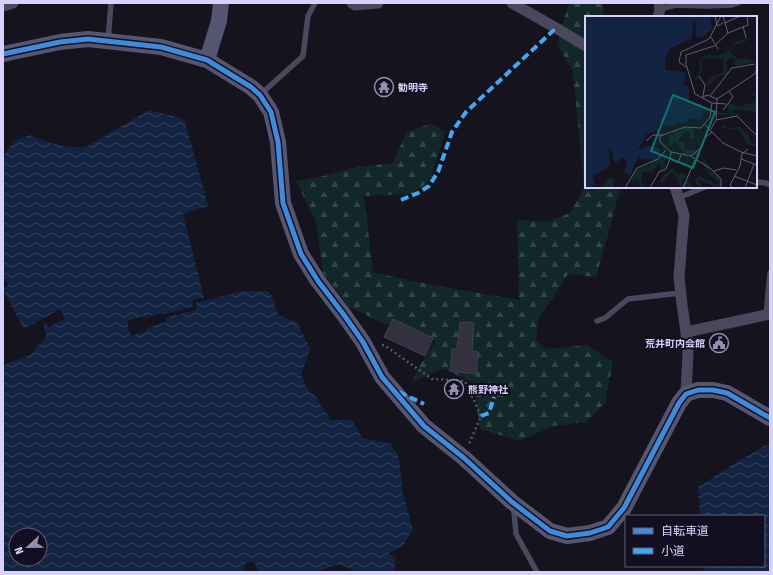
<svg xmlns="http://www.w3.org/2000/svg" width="773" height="575" font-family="'Fira Sans Condensed','Noto Sans JP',sans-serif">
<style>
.forest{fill:url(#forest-firs)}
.water{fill:url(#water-waves);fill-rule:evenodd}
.building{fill:#33313f;stroke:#413e50}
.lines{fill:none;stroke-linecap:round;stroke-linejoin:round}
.path{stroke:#4d5a65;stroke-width:2.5;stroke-dasharray:2 3;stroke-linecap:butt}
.lane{stroke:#4a485d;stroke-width:5.5}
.street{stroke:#4a485d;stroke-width:11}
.secondary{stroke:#56556f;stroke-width:16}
.quiet{stroke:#3fa9f5;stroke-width:4;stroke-dasharray:8 4;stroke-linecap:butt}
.cycleway-casing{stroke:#120f21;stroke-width:8}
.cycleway{stroke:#408adc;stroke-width:5}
.labels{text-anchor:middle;stroke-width:4;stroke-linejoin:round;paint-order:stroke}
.poi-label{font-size:10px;font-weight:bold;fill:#d7d2fc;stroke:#120f21;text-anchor:start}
.inset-road{fill:none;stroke:#635f76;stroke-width:1}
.view{fill:#0f766e;fill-opacity:0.15;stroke:#0f766e;stroke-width:2}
.inset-edge{fill:none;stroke:#d7d2fc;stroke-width:2}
</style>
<defs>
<pattern id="forest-firs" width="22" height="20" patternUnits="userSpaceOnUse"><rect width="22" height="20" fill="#122728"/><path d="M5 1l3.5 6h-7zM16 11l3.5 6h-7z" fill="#344548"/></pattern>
<pattern id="water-waves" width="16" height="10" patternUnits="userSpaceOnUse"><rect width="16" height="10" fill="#122442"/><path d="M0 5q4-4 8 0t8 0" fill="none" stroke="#34435e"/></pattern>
</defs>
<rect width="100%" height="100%" fill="#15131d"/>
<!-- forest -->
<polygon class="forest" points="569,3 604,3 603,17 586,17 586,187 621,187 596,277 568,274 550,303 539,317 536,341 547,349 587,345 613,362 605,403 586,422 553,426 519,441 480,429 474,385 471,382 443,368 411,383 421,363 436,341 384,324 348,306 323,273 316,222 296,181 324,176 356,167 393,163 406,133 429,124 435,125 445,132 430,181 411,194 364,196 373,272 412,281 519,300 517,220 547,222 570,213 584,188 573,71 557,44"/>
<!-- water -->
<g class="water">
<path d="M149,110L184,119C193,148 200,177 208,206L183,214L204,297L193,300L192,307L164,314L163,313L144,318L143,316L127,321L131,336L147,331V328L166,322L165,318L196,310V303L243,291H266L270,293L273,298L278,315L297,322L310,349L301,375L310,393L314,394L331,420H352L362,438L391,444L398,455L401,473L402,490L413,530L402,547L388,553L396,558L394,572H353L351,569L339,564L318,571L317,572H259L253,562L246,563L243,570V572H3V365L30,355L46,337L44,328L45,322L48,327L65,319L60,309L24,329L3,290V288L8,285L3,276V184L4,183L3,182V156L14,141L30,135L50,143L63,146L84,148ZM16,535H40V559H16Z"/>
<polygon points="770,445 770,572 704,572 703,566 764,566 764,516 700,516 698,487 735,463 764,446"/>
</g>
<!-- building -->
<g class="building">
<polygon points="393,319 433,338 425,356 384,337"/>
<polygon points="460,322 474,323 472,351 478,352 476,374 450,371 452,349 457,349"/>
</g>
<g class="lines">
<!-- path -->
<polyline class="path" points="382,345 384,345 432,379 465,381 481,416 469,444"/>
<!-- lane -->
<g class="lane">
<polyline points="660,9 676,5 706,6 732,5 738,3"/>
<polyline points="108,41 111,3"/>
<polyline points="261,94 303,56 308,16 315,3"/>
<polyline points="756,182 766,183 770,185"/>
<polyline points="678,198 705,187"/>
<polyline points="766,315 770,273"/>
<polyline points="597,321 605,318 628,299 680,293"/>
<polyline points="515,508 514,511 516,534 537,572"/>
</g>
<!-- street -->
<g class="street">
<polyline points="352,3 355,5 378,3"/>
<polyline points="512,3 556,28 586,46"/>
<polyline points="3,6 13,3"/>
<polyline points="658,17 660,9 659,3"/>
<polyline points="675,187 684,215 679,277 682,305 686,332"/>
<polyline points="686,394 688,352 686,332 770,314"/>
</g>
<!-- secondary -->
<g class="secondary">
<polyline points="3,54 60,42 88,39 161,47 207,60 251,87 260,95 271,112 278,142 283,203 301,254 318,281 344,315 363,342 382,377 424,426 464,458 512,502 550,531 567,536 590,533 608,527 624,508 679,403 686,394 698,390 713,390 727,393 770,418"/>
<polyline points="207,60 219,21 221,3"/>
</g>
<!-- quiet -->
<g class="quiet">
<polyline points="401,200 418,193 429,186 438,172 452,132 466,112 556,28"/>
<polyline points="399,392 424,404"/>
<polyline points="481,416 489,413 494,397"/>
</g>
<!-- cycleway casing -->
<g class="cycleway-casing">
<polyline id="cycleway" points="3,54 60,42 88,39 161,47 207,60 251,87 260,95 271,112 278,142 283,203 301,254 318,281 344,315 363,342 382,377 424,426 464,458 512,502 550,531 567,536 590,533 608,527 624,508 679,403 686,394 698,390 713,390 727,393 770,418"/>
</g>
<!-- cycleway -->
<use href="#cycleway" class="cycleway"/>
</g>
<!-- icons -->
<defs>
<g id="temple-ring" transform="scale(1)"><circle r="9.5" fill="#120f21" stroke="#938fae" stroke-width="1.5"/><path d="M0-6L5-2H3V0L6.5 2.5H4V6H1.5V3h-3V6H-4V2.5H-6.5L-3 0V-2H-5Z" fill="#938fae"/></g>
<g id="civic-ring" transform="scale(1)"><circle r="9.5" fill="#120f21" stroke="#938fae" stroke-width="1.5"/><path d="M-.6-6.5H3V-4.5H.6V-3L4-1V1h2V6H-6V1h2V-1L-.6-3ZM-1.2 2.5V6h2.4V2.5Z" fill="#938fae"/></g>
</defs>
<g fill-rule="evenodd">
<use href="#temple-ring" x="384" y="87"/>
<use href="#civic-ring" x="719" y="343"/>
<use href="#temple-ring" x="454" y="389"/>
</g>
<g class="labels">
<!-- poi labels -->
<g class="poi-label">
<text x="398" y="91">勧明寺</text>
<text x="705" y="347" text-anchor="end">荒井町内会館</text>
<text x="468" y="393">熊野神社</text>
</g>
</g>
<!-- overview -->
<g transform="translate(585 16)">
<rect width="172" height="172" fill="#15131d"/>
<path d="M161,23H166L148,30L144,35L154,44L164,42L170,46L150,50V42H143L141,47L143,58L134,60L122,70L121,67L128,60L138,57L139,43L120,42L116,45L117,55L112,64H109L115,55L114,47L116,42L125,38L130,41L140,37L152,25ZM168,77L172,78V96L151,93L147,96L155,99H132L131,97L138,96L145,98L142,90L144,87L157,91L159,88L169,87L171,81L166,78ZM139,109L144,112L155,111L164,120V126L172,128V131L163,128L153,113H145L142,111L135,114ZM98,112H108L109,123L104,122L105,117L100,115L93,125L99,127V133L111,135L120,144L124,149L123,154L134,161L135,172L114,164L117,172H113L110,165L113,159L132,169L133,166L121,155L118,143L111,139L97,138L99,136L90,125L86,130L83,128L85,118L89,119L90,114L93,117ZM77,140L80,141V152L74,156L76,151L74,146L68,156H57L56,165L61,172H56L53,164L47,166L48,158L54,152L62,149L65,151L66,147ZM87,152L93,158L97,156L103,162L97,163V168L103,164L109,172H104L102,168V172L94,169L92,161L87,156L76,168V162Z" fill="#122728"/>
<path d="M26,161L29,164V172H15Z" fill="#122728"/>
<path d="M0,0H125L127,13L117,22L111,20V6L108,4L107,22L86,32L80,42L81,54L99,56L101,61L98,67L104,72V88L106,89L116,87L120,93L117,104L103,102L101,107H90L86,111L77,108L73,110L75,114L62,118L54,132H51L55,133L65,129L74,132L75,141L70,144L56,143L54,139L45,160L39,155L42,148L39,141L30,147L27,135L24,133V144L26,145L23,152L8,160L10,168L5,172H0Z" fill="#122442"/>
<path class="inset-road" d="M130,0L132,10L138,7M138,0L143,17M140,7L155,0M158,10L161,22M126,21L133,33M101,51L94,46L96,36L124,23L136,0M114,60L120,69L118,80M125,80L147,52L170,48M117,81L123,79L132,83L131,104L126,113M132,83L171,57L172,37M127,87L141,88M138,94L148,81L144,75M131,104L152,100L172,120M120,109L138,127L156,136L172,140M61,125L68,119H78M86,136L106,140L126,153L136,163V172M106,140L117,131L120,122L127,116M85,142L93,147L96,139M156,143L172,149M129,155L139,152L151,154M149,160L172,169M40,172L52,152L73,143L81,134M65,172L74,156L81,153L85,142L86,136L75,126V120L100,111L116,112L125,101L127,87L110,78L101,48V39L129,30L143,17L163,9L162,0M98,172L110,144M148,172L145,169L155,150L157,138L163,133M160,172L169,148"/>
<path class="view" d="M88,79L130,96L108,152L66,135Z"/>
<rect width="172" height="172" class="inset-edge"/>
</g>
<!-- border -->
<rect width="773" height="575" fill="none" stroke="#d7d2fc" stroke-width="8"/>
<!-- legend -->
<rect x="625" y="515" width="140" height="52" fill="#120f21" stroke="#615d79"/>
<rect x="633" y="528" width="20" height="6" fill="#408adc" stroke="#615d79"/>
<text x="661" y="535" font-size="12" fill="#d7d2fc">自転車道</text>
<rect x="633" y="548" width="20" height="6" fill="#3fa9f5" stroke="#615d79"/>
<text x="661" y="555" font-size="12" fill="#d7d2fc">小道</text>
<!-- north arrow -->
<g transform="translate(28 547) rotate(248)"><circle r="19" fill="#120f21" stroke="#615d79"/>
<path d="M0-3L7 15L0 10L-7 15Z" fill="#938fae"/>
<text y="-6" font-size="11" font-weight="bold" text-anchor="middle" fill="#d7d2fc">N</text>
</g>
</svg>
